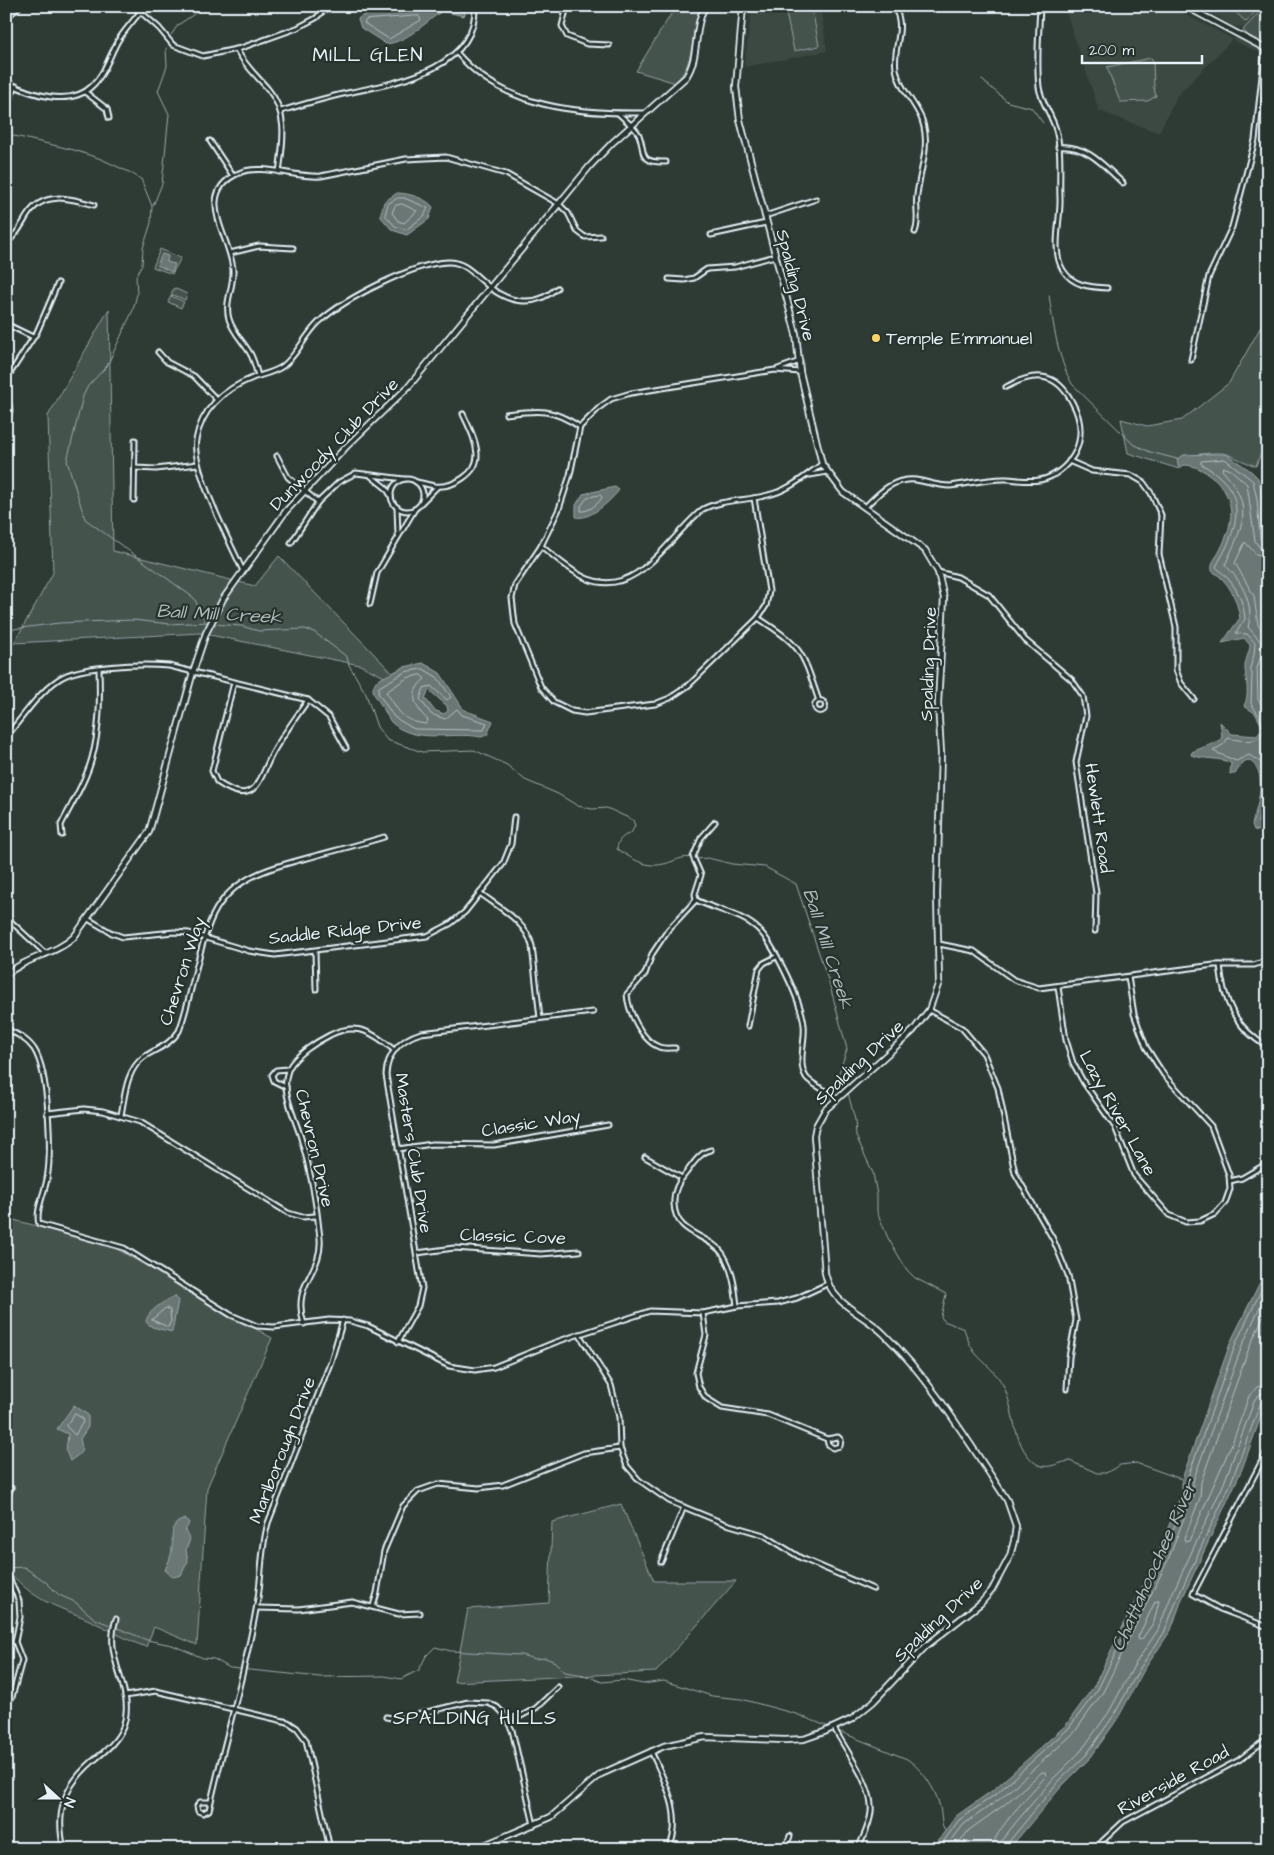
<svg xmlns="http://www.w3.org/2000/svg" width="1274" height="1855" font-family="'Architects Daughter',sans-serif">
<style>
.built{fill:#3b4843}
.green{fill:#45524e;stroke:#96a2a3}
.water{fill:#6b7775;stroke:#9da8a9;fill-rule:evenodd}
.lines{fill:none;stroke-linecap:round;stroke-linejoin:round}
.shore{stroke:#b6c0c4;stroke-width:1}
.stream{stroke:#9da8a9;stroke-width:1}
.street-casing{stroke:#e8f1f8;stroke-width:7}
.secondary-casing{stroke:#e8f1f8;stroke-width:8}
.street{stroke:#26332d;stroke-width:3}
.secondary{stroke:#26332d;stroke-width:4.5}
.poi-dot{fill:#ffd166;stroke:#26332d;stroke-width:2}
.labels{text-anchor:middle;stroke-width:4.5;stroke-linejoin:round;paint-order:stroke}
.street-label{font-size:18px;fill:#e8f1f8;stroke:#26332d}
.poi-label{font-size:18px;fill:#e8f1f8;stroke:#26332d;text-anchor:start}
.neighbourhood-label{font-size:19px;letter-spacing:1px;fill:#e8f1f8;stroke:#26332d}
.water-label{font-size:19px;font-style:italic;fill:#b0babd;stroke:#26332d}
</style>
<rect width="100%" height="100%" fill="#2e3b35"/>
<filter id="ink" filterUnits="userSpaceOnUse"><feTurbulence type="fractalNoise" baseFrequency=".02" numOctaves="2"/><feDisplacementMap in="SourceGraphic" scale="10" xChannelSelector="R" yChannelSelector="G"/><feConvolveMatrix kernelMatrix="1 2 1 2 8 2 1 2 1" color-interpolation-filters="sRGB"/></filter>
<g filter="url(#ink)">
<!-- built -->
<g class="built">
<polygon points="752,6 820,6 827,51 744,67"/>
<polygon points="1064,6 1169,6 1233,39 1177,96 1159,133 1099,111"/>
<polygon points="1200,6 1266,6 1245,28 1232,26"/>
<polygon points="1268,10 1268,57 1233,40 1248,30"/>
</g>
<!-- green -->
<g class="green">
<path d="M676,6H701C689,35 698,56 676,83L636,71Z"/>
<polygon points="1229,6 1261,6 1246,22"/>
<polygon points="1265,6 1268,6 1268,48 1250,37 1243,30"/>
<polygon points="812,8 819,46 794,51 786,13"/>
<polygon points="1151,58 1153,60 1154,88 1156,96 1148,101 1120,102 1107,67"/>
<polygon points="160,249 181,258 172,274 153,267"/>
<polygon points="174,288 187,294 185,300 171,294"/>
<polygon points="171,296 184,302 181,308 168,302"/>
<polygon points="109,309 113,551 255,586 279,556 407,688 360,665 200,633 14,643 53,573 48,416"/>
<path d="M1268,314V449L1260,455L1256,466C1246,463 1237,458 1227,454C1218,451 1185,455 1177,459L1179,469L1128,453L1121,419L1147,426L1182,420L1229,383Z"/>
<path d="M6,1218L110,1245L272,1338L207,1488L197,1645L154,1627L146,1647C126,1640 107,1628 87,1619C57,1606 39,1603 15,1578L6,1579Z"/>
<polygon points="621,1504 654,1581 736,1581 656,1672 454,1682 468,1609 549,1603 552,1522"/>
</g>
<!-- water -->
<g class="water">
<path d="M431,6H468L464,16L442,11C426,22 407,42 386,44L361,28L358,19C368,9 394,15 408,14C416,13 424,10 431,6Z"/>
<path d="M397,193C408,193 426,198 433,207L429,219L407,235L392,230L380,216L384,202Z"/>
<polygon points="162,254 168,256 167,262 175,264 172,272 157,265"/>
<path d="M1210,454H1226L1251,471L1258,478L1262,498L1268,550V826L1260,831L1254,830L1252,824C1257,808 1270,767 1247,760L1242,763L1235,774H1230L1231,763C1218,757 1205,760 1191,755L1192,752L1221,740L1222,735L1220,722L1232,734L1257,736L1263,728L1255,713L1244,706C1250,694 1246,681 1245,669C1244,662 1250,652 1250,645L1244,638L1222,643L1240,618C1237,599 1229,581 1212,571C1211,563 1214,560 1218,554C1232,528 1238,505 1218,482C1209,473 1196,465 1184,465L1179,469L1177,459L1184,455Z"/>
<path d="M615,487L619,490C612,500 589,521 576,517V505L583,494Z"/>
<path d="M423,663L440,673L464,710L493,721L487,735L481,737C452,731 415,745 391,722C387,717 385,710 381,705C376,696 369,692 376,681L404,667ZM429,690L447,706L448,711L444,714L434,710L425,698Z"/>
<polygon points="1268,1266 1268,1397 1242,1469 1182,1599 1171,1630 1144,1670 1118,1718 1091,1757 1061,1787 1009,1849 932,1849 956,1816 993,1790 1066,1725 1094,1686 1157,1556 1182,1492 1182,1479 1231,1341"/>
<path d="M175,1296L178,1301L172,1332L152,1327L146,1322C147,1311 165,1301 175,1296Z"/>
<path d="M74,1405L88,1415V1427L80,1439C84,1453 81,1453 70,1461L66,1451L68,1434L57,1429Z"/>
<path d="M186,1519L189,1523L185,1531L190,1539L186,1550L188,1561L181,1575L173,1577L165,1570C168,1563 172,1555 172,1547C173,1532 169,1523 186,1519Z"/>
</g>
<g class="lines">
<!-- shore -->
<g class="shore">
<polygon points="419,16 421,20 389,39 364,23 366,20"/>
<polygon points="398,198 404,198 428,208 424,216 406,230 395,226 385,215 388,204"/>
<polygon points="402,204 417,211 404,223 398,221 392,213 395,206"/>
<path d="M600,495L602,497C600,503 588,512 581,511V506L587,498Z"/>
<path d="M1268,543L1263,542L1260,538L1257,499L1253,481L1225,459L1201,461V464C1238,484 1244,509 1227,546C1224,553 1219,560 1216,567C1233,582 1243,595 1245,619L1236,633L1247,634L1255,643L1254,655L1250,668L1252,674L1251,704C1274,733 1264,747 1228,738L1224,744L1213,751L1236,761L1249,755L1262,763L1264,800L1258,822L1260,824L1268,822"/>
<path d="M1268,549L1260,548L1255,541L1247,484L1231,470L1223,467L1222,470C1255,506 1243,525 1225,565C1241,580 1255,605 1248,627L1261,642V656L1257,668L1258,700L1268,712"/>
<polyline points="1268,557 1256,554 1245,542 1235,563 1254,596 1258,625 1268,639"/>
<polygon points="423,669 437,677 451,697 447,700 431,686 424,688 420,699 431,714 445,719 457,709 462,715 487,723 484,730 414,729 394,717 378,693 379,687 405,672"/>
<path d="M421,675L425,679C408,692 414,707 428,720L426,724C400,721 399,710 386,692L407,678Z"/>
<polyline points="1268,1306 1249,1348 1201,1482 1200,1498 1184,1539 1185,1542 1189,1541 1233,1441 1249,1396 1257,1387 1268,1385"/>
<polygon points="166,1308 170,1310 171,1321 168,1327 152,1320"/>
<polygon points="75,1414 82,1418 83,1422 75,1435 66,1426"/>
<polygon points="1159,1601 1154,1622 1142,1639 1139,1640 1138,1637 1155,1602"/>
<polyline points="938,1849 959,1820 996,1794 1069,1728 1098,1689 1162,1558 1187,1494 1187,1480 1236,1343 1268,1276"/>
<polyline points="945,1849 964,1824 1000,1799 1074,1733 1103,1692 1168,1560 1193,1495 1193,1481 1242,1346 1268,1289"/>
<path d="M954,1849L969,1830L1004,1805L1042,1772H1045L1046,1776C1034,1790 992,1832 992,1849"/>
<polyline points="999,1849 1001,1841 1017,1821 1053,1779 1081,1751 1109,1712 1135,1664 1158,1630 1172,1594 1224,1483 1255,1399 1260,1394 1268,1392"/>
<polyline points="1005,1849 1007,1844 1057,1783 1087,1754 1114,1715 1140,1668 1164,1633 1178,1597 1230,1485 1261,1402 1268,1398"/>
</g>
<!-- stream -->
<g class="stream">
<polyline points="171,35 178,25 206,6"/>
<polyline points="982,80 1008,102 1032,108 1043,123"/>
<polyline points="6,134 74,150 101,159 131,173 141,179 152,206 151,223 143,248 142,265 136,276 137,294 133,310 107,366 88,386 83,396 67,461 85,519 194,598 205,621"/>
<polyline points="153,206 162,184 169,114 158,91 167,66 166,48"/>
<path d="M1049,295C1053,324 1058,359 1072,384L1133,444L1150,452L1177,459"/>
<path d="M213,624L241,626L259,631L305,629L314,632L347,657L349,665L366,694L377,727L387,740L422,752L474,750L507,765L525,780L558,794L578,806L592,809L607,808L633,820L635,826L631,833C623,836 618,839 617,849C636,861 649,871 673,861C679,859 685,856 692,858"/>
<polyline points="6,630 59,623 133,620 170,624 209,622"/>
<polyline points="696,859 708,858 732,864 765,867 796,884 830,986 847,1049 839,1073 846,1089"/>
<path d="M848,1093L855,1120L856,1136L873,1173L877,1195V1212L888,1238L907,1270L915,1278L946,1294L941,1317L944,1321L964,1329C967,1337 970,1347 976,1354C985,1364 996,1372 1003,1385C1015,1409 1012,1444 1034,1462C1046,1472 1058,1462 1070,1461L1097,1473H1106L1120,1465L1136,1463L1181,1479"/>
<polyline points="6,1568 24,1567 46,1582 59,1595 75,1602 95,1619 147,1640 172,1645 203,1658 214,1659 230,1668 320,1677 384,1676 401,1679 419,1670 426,1656 435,1647 451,1651 521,1655 535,1659 546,1658 555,1662 565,1672 584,1675 602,1682 623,1680 643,1684 664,1681 712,1696 741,1699 796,1714 829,1727"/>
<path d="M838,1731L907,1759C923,1770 935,1788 940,1807C942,1815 941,1823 944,1830"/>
</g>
<!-- street casing -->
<g class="street-casing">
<g id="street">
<polyline points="134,6 159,28 173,45 203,56 241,48 297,28 316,18 328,6"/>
<polyline points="567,6 562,26 567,36 587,44 609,45"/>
<path d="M893,6C908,26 892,47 896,69C899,88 915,102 922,120C931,146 920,169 917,195C915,207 920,220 915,232"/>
<path d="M1040,6C1039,32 1036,61 1039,87C1041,102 1052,115 1056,130C1062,151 1059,176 1060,198C1061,220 1051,251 1063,270C1073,286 1090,287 1107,288"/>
<polyline points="6,18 20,6"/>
<path d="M237,50C245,66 257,76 268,89C289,114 283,143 279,172"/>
<path d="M457,53C503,108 578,114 644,113"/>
<path d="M6,82C30,94 70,108 92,86C105,74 110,54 119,39C125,30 133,21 140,12"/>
<polyline points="85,92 107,109 109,118"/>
<polyline points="6,106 16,86"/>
<path d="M281,111C304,104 328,97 352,92C400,82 477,68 475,6"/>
<path d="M619,114C625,120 636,128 639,135C646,153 637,163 666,162"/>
<polyline points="210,141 233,176"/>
<path d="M1058,147C1087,144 1104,166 1123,183"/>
<polyline points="765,216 816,199"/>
<polyline points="711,235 766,223"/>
<path d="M6,243C16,236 21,226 27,216C43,190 70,198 94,205"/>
<polyline points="230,253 259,246 293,248"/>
<polyline points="669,279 684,280 694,278 707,269 735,267 775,256"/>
<polyline points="6,324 33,337"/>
<polyline points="158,352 167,362 194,376 216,399"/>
<polyline points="1191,360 1209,276 1232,227 1255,140 1265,49"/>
<polyline points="778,369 800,361"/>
<path d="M258,376C256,369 254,361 251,355C244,342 233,333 229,319C224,302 234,287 233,270C231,237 192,194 239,173C260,163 297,178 321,176L406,159L446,157L506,174L559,204L568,213L577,231L585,237L601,236"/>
<path d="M506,414C539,410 552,408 580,427"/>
<polyline points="6,425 10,410 6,387 9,375 37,332 58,283"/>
<polyline points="277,456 288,477 318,502 339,482 356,473 404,479"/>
<polyline points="1069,461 1092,471 1131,475 1143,482 1151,493 1161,515 1159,554 1176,627 1176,670 1181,683 1194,699"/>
<polyline points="135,468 156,469 198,464"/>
<polyline points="810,475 827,472"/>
<polyline points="371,476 386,488 391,496"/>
<circle cx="407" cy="495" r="16"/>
<path d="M416,482C422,483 429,485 435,486C452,488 478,474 477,454C476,440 469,427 463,414"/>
<polyline points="754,498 769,591 766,606 758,618 689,685 670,698 655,704 585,713 572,711 554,702 541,687 515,624 512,598 515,585 541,546 559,509 570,475 580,427 600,407 611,399 631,393 775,370 800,372"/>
<polyline points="134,500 135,440"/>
<polyline points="422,502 437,487"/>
<polyline points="397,507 398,535"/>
<path d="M865,507C879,493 894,477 916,480C928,482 938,486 950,486C969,484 987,478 1007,479C1023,480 1040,484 1055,474C1081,457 1087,429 1072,402C1056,371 1034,372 1006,387"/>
<polyline points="291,543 318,502"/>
<path d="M541,546C555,557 571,572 588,579C638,599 670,535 703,509C723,499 747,501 768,495C788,491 805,476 822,464"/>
<path d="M243,571C230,542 191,468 196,440C202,406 226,388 255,377C265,374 275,372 283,366C298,354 305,335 319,322C344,299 414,263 448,262C475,261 486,299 523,301C536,302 548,296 557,288"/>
<polyline points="938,572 958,577 989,595 1025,640 1072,680 1083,696 1086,716 1076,762 1096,893 1095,931"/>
<polyline points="370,604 377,573 415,509"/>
<path d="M758,618C803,647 802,651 819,701"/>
<path d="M234,682L212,771L217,782C259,811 259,775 275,749C285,732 297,716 308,700"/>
<circle cx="820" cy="706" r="5.5"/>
<path d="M6,737C22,718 38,693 59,679C80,665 142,664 169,666L308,700L329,717L346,748"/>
<path d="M62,835L61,825C72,803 86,781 92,758C100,729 100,699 99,669"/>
<path d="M480,893C498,907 527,922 532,946L540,1018"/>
<path d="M696,900C716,910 742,914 758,929C774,944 802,1003 804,1025C806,1040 797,1063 806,1077C810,1084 830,1092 837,1098"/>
<polyline points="696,900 695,894 701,875 693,857 701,838 715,822"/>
<polyline points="6,917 46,954"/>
<polyline points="88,919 112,933 123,937 174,932 189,933 249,951 275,955 427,936 450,924 465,912 503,864 511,844 514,817"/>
<polyline points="939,944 974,951 1014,980 1039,988 1214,965 1254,965 1268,960"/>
<polyline points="315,951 316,989"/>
<path d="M1220,965C1223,1001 1236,1029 1268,1047"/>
<polyline points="1058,987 1066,1040 1073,1063 1084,1083 1115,1127 1134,1175 1169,1215 1186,1222 1200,1221 1215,1214 1225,1203 1230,1189 1229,1175 1211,1126 1164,1075 1146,1047 1134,1014 1128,977"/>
<polyline points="929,1010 962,1028 984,1054 998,1088 1015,1173 1053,1239 1068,1275 1076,1320 1069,1357 1067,1389"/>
<polyline points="748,1026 759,969 764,963 776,957"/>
<path d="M6,1029C17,1034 27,1039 34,1049C49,1072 52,1151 47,1179C45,1192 35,1211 39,1224L124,1248L231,1315L257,1326L274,1327L329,1320L350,1321L368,1326L449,1366L475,1370L494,1367L556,1342L650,1311L703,1313L737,1306L778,1303L797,1298L827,1284"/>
<path d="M675,1048C670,1048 664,1049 659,1047C642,1041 628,1011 627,994L645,974L652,954L668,930L696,900"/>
<polyline points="286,1087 274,1081 272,1075 276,1070 288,1069"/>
<polyline points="47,1113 84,1109 103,1111 140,1122 288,1213 302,1217 316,1216"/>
<path d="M121,1115C125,1095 126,1070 144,1057C157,1048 169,1046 179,1031C192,996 196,957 210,922C227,879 266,869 307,858C333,851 358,845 384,837"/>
<polyline points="398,1149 432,1144 494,1145 608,1125"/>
<path d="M711,1150C700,1152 693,1164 686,1173C678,1182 673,1192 674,1204C675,1235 709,1234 723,1254C733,1270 735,1288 737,1306"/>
<polyline points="645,1157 682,1178"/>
<polyline points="1230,1181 1242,1178 1266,1164"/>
<polyline points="417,1253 454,1248 541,1254 579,1251"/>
<polyline points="703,1313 706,1335 696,1373 699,1387 706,1398 722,1408 768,1415 827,1439 838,1437 841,1440 840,1446 833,1448 828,1444 827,1439"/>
<path d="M304,1324C291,1283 323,1273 320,1238C317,1207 310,1168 301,1138C296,1121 287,1104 286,1087C285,1081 287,1073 289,1068C296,1055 316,1042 330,1035C356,1021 374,1033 394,1050"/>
<polyline points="579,1334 611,1385 619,1417 620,1448 627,1466 639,1480 669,1501 723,1523 764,1535 801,1558 873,1589"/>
<path d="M398,1342L418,1306L422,1288L386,1075C387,1053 401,1039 421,1033L593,1012"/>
<polyline points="1268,1449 1193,1594 1220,1609 1268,1627"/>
<polyline points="6,1500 11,1488"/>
<polyline points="661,1562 684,1507"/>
<polyline points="6,1571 19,1601 20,1617 15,1642 22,1660 12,1697 6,1703"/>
<polyline points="373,1606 377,1593 384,1551 403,1506 418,1491 438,1484 479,1488 503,1485 584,1453 620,1448"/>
<polyline points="257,1608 299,1609 352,1602 399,1614 420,1613"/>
<polyline points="125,1696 156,1691 288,1722 297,1728 306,1740 330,1849"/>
<polyline points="386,1717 398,1719 468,1702 488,1703 497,1707 504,1714 512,1730 534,1825"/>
<polyline points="510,1722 536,1708 558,1687"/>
<path d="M834,1728C846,1751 874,1787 871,1812C870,1825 863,1837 858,1849"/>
<path d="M651,1751C665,1783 684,1814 669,1849"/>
<path d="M211,1802H200L197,1806L198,1811L203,1813L209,1810C224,1743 244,1677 256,1610C262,1581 260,1552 268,1523L331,1361L343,1320"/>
<path d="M64,1849C55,1812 64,1786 93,1761C105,1751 117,1742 123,1727C137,1689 102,1661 116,1619"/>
<polyline points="785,1849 790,1836"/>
<polyline points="1094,1849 1123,1822 1239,1760 1268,1738"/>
</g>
</g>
<!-- secondary casing -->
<g class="secondary-casing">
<g id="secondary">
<polyline points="1185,6 1268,50"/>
<path d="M6,975C26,957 55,955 74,937L149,832L193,672L206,633L223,599L286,511L346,447L409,386L590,166L612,143L686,77C700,56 693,28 705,6"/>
<path d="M475,1849L551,1817L601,1774L664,1746L705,1737L785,1740L804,1739L824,1732L852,1719L873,1702L926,1646L981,1603L992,1590L1010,1556L1014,1541L1016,1526L1007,1500C969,1443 933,1382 884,1334C862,1312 832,1306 825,1273L814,1136L816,1126L825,1110L913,1031L929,1010L939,982L937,895L941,753L938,703L944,598L938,572L925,550L843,492L822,464L800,372L796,334L740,120L736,87L743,6"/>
</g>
</g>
<!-- street -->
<use href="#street" class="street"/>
<!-- secondary -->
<use href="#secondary" class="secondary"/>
</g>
</g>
<!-- markers -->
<circle class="poi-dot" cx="876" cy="338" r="5"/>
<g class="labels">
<!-- street labels -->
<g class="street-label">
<text transform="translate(796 285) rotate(76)" y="6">Spalding Drive</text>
<text transform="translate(334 444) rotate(-46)" y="6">Dunwoody Club Drive</text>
<text transform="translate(928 664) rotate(-88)" y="6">Spalding Drive</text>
<text transform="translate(1099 818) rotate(82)" y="6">Hewlett Road</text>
<text transform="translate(345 930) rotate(-6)" y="6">Saddle Ridge Drive</text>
<text transform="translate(182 971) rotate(-72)" y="6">Chevron Way</text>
<text transform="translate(859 1062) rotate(-43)" y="6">Spalding Drive</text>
<text transform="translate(1118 1113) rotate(61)" y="6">Lazy River Lane</text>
<text transform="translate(531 1123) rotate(-9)" y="6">Classic Way</text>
<text transform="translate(315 1148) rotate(77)" y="6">Chevron Drive</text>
<text transform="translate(414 1153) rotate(81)" y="6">Masters Club Drive</text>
<text transform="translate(513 1236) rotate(2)" y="6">Classic Cove</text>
<text transform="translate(282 1450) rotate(-69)" y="6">Marlborough Drive</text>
<text transform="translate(938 1619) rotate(-43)" y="6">Spalding Drive</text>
<text transform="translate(1173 1780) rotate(-29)" y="6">Riverside Road</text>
</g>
<!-- poi labels -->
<g class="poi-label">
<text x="886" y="344">Temple E'mmanuel</text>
</g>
<!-- neighbourhood labels -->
<g class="neighbourhood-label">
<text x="368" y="61">MILL GLEN</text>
<text x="475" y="1724">SPALDING HILLS</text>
</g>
<!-- water labels -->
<g class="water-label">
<text transform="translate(219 613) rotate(3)" y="7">Ball Mill Creek</text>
<text transform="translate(829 948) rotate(72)" y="7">Ball Mill Creek</text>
<text transform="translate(1153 1565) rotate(-66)" y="7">Chattahoochee River</text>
</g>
</g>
<!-- margin -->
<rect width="1274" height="1855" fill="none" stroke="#26332d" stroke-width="25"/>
<rect x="12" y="12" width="1249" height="1830" fill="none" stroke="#e8f1f8" stroke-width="2" filter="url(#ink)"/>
<!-- north arrow -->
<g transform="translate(58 1798) rotate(111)" stroke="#26332d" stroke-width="4" paint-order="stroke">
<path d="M0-4L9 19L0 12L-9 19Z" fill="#e8f1f8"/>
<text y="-8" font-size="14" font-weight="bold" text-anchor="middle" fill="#e8f1f8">N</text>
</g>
<!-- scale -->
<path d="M1082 55v8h120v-8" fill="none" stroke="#e8f1f8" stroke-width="2.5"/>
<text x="1089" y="55" font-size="15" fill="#e8f1f8" stroke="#26332d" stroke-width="4" paint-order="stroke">200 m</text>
</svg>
